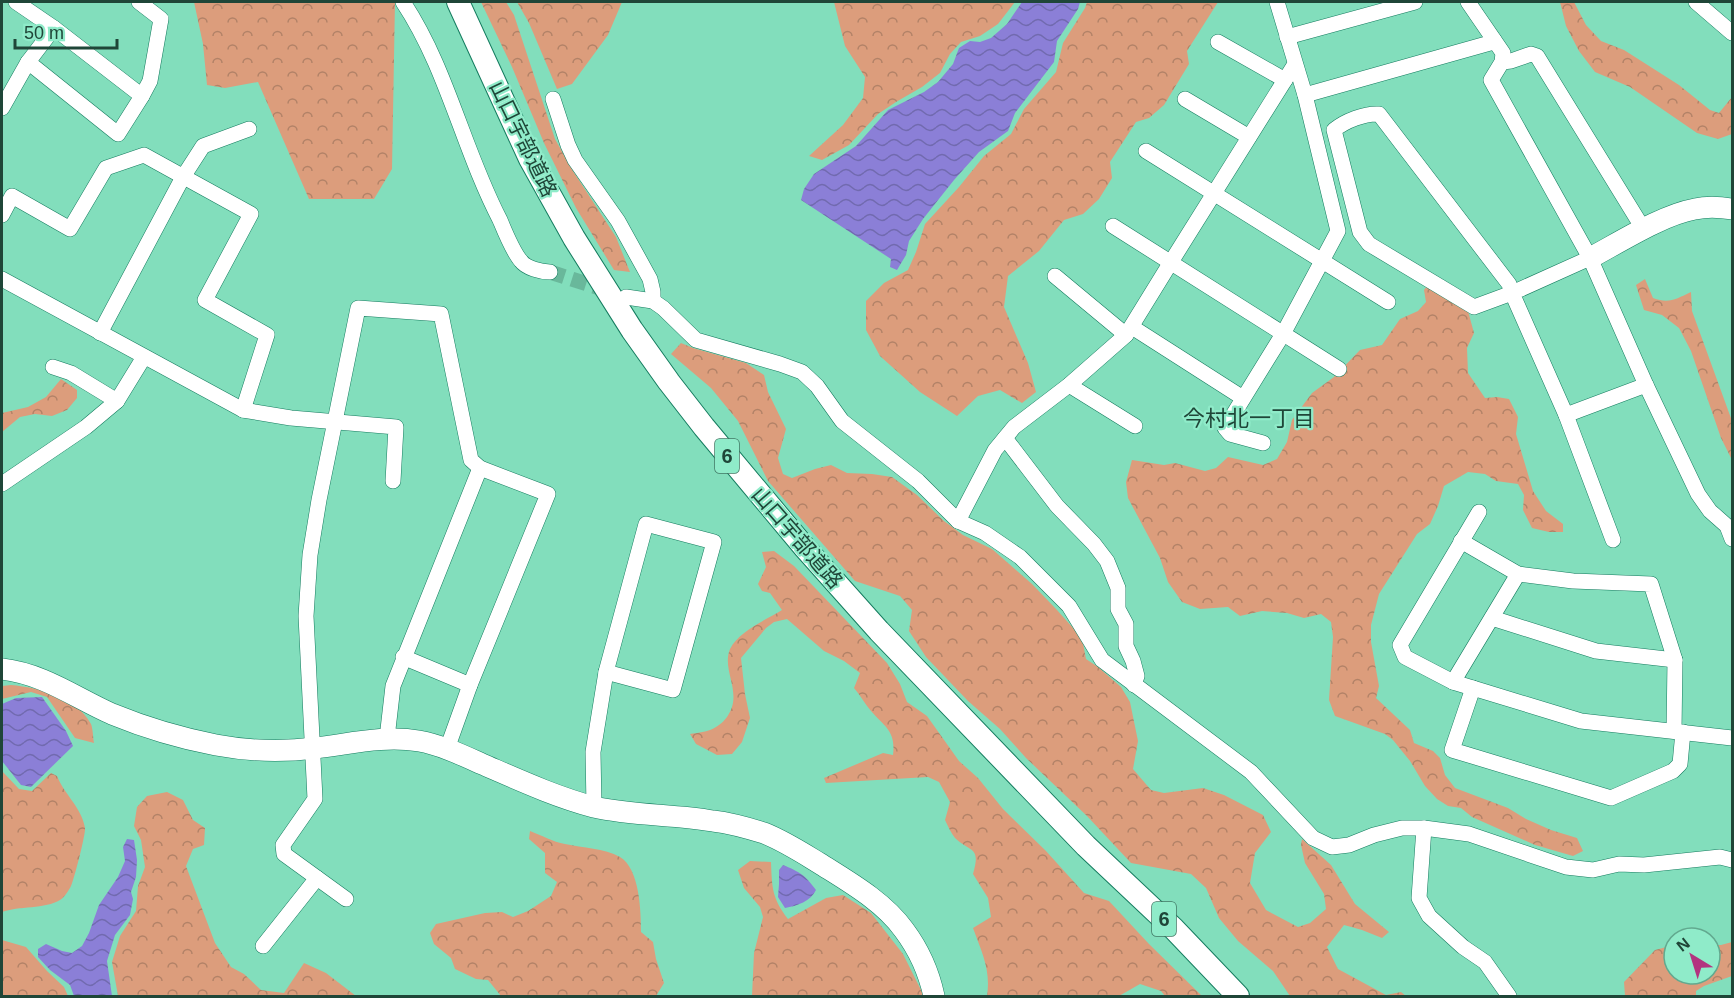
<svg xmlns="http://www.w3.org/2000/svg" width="1734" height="998" font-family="Helvetica,'Noto Sans JP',sans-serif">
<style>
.forest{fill:url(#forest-crowns)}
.water{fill:url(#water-waves)}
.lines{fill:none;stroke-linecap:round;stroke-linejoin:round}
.street-tunnel{stroke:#69b89b;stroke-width:15;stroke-dasharray:15 8;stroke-linecap:butt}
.street-casing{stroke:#147c5f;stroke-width:16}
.secondary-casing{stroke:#147c5f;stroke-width:22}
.primary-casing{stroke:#147c5f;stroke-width:24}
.street{stroke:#fff;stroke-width:15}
.secondary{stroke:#fff;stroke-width:21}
.primary{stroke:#fff;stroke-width:22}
.labels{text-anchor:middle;stroke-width:4.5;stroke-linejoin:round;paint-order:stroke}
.shield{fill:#8febc9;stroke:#417864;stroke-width:1.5}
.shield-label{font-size:20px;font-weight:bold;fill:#1f4638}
.street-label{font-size:21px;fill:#1f4638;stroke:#8febc9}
.neighbourhood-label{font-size:22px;fill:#1f4638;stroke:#8febc9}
</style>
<defs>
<pattern id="forest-crowns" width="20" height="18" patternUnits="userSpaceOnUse" patternTransform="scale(1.5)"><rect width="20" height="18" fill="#dc9d7c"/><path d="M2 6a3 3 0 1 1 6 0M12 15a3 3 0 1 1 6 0" fill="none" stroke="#b28267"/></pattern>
<pattern id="water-waves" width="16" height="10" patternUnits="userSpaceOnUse" patternTransform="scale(1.5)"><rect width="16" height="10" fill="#8b7fd7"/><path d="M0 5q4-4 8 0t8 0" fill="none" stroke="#716aaf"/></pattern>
</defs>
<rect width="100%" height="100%" fill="#82debc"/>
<!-- forest -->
<g class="forest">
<polygon points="194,2 395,2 392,169 374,199 309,199 258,82 225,88 207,85 203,44"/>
<polygon points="481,2 506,2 514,15 555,139 573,171 616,237 630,272 614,270 576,208 544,143 512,67"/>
<polygon points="517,2 622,2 608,35 572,84 557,89 529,23"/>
<polygon points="834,2 1015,2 998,24 980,36 961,42 950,54 940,73 922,87 896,102 878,114 849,145 822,160 809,156 843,125 863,98 865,77 845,46"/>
<polygon points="1087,2 1218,2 1187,51 1189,64 1164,105 1149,118 1136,122 1110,162 1112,178 1099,199 1083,214 1064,220 1039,251 1008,276 1004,307 1028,363 1036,392 1022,403 1000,390 978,396 957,416 920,392 880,356 866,330 866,301 884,283 908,270 916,252 925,224 959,187 984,156 1011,134 1024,109 1056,72 1063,43 1085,8"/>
<polygon points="1560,2 1574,2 1586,25 1601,41 1624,50 1679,85 1710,110 1719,113 1732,97 1732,134 1718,139 1697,133 1630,87 1595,72 1579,51 1566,26"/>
<path d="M1645,279L1653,298C1669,304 1676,299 1691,292L1692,311L1732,421V460L1721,438L1691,351L1679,328L1662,315L1644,310L1636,285Z"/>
<polygon points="1427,286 1468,311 1474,333 1467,348 1468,373 1485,398 1497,397 1509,399 1518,417 1516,434 1533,491 1546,511 1563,524 1563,532 1549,532 1532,528 1523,510 1524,495 1518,484 1496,481 1485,474 1468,472 1444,486 1438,506 1430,524 1417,534 1379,594 1371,625 1371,642 1379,686 1376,698 1410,730 1414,743 1433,751 1440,758 1445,775 1455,788 1508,808 1526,819 1551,830 1577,838 1583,851 1573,856 1535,845 1472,817 1461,808 1448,806 1437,799 1425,786 1410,761 1393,740 1385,734 1335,716 1329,700 1333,637 1331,622 1321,614 1304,618 1287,613 1262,611 1240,616 1228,607 1200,609 1182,602 1168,582 1160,558 1128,498 1126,482 1132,460 1164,465 1175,463 1205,471 1216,468 1228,457 1263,465 1277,459 1287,442 1292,420 1312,393 1334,377 1360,350 1382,345 1400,319 1418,311 1426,302 1424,290"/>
<polygon points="681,343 693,348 746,363 764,375 768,392 786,429 778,458 783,474 792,478 815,469 831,465 847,473 872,474 892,477 917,495 944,521 963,535 992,549 1032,584 1057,610 1082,638 1086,659 1098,667 1121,687 1130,702 1138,741 1133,769 1151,790 1164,793 1203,788 1224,795 1263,815 1271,832 1255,853 1250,883 1266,910 1298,927 1310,923 1326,909 1324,894 1305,863 1301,845 1302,839 1331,865 1355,904 1389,932 1382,938 1362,930 1344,925 1327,947 1338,969 1386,995 1401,992 1406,996 1290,996 1273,971 1238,941 1219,918 1206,888 1191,874 1131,863 1087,816 1026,758 1000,729 968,701 926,657 909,631 912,610 900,596 855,581 768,481 738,421 711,388 671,354"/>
<polygon points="61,379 77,390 77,398 67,410 52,416 35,414 20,417 2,432 2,413 28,407 46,397"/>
<path d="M774,551L794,566L887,663L900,684L907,702L927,716L959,761L978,778L1003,809L1046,851L1084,893L1109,901L1149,944L1202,996H1165L1161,991L1140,984L1119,996H987C991,970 982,953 973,928L991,917L988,898L973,874C981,846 971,853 955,838C951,833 948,826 945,820L950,802L939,782L928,777L826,783L824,778L883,753L893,755C896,731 885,727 871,711C865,704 860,695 854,688L860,673L844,661L824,651L787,619L774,622L766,628L741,658L745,694L750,718L742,742L732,754L717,755L696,744L690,734C706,732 717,730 727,717C744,693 721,671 730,649C739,631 766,620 782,610L770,593L762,591L758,584L766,567L762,552Z"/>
<path d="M11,685C40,688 76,696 91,724C93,729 93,738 94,743L75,738L47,697L31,692L2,699V686Z"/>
<path d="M2,771L19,789L32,791L51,773L57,776C64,794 82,808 85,828C86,833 74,880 71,886C69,890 64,898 60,900C46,909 18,906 2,912Z"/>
<polygon points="167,792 183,800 193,820 205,828 204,845 193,849 186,866 215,943 231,967 244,974 261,990 284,993 304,963 326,973 356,996 118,996 112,962 120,936 136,911 138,886 145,867 141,840 134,826 137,807 147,796"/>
<path d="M530,831C541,835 553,842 565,844C583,848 604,848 620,857C640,869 641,912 641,932L653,942L656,959L664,983L656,996H501L488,980L476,979L455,969L451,958L434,944L430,933L436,924L485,913L502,912L513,917L528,911L551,896L557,882L545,873V853L529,839Z"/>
<path d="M750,861L771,862C772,888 772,898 788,919L826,898L843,895L871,913L903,954L924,996H752L754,953L763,917L760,907L744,888L738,870Z"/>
<polygon points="2,940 26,947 47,971 64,987 68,996 2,996"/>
<polygon points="1732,942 1732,976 1704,986 1696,991 1696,996 1625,996 1624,982 1655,950 1674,945 1674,974 1710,974 1710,945 1721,945"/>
</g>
<!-- water -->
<g class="water">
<polygon points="1022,2 1080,2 1078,9 1057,41 1054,62 1015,113 1008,131 979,152 954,180 923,219 909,241 906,255 897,270 890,267 891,259 801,200 804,189 814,174 856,146 888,110 924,92 938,82 953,64 959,48 970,41 980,42 991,38 1007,24"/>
<polygon points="42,697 66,731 73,746 31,787 21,785 2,761 2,704 16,698"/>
<polygon points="127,839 134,840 137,860 136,877 131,892 133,899 130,915 115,935 107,961 112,996 74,996 70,985 50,970 38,957 38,949 46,944 62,951 72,953 82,946 89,933 99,905 118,877 125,861 123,847"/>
<path d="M783,865C800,872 805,875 816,890C811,901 797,906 785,908L778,897L779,884V870Z"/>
</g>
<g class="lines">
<!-- street-tunnel -->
<polyline class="street-tunnel" points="550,272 609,291"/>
<!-- street casing -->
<g class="street-casing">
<g id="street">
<polyline points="16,2 54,28 142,96 150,81 161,19 139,2"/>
<path d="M403,2C447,68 463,149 500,220C505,232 513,252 521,261C526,268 541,272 550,272"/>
<polyline points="1468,2 1503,53 1502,62 1491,80 1590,258 1646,385 1698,494 1710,511 1727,526 1732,539"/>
<polyline points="1696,2 1732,33"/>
<polyline points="1287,37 1415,2"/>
<polyline points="1218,42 1285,80"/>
<polyline points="28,62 118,134 142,96"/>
<polyline points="1502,62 1511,61 1531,54 1537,56 1644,230"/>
<polyline points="1305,95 1490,43 1494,40"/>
<polyline points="553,99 568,145 575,160 618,221 650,279 653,292 653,301"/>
<polyline points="1185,99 1249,137"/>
<polyline points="2,108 28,62 54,28"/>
<polyline points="1146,151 1388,302"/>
<polyline points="2,215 12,196 70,229 106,168 144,155 251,214 205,300 267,335 243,410"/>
<polyline points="1113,226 1339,369"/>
<path d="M1590,258L1512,293L1474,307L1369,244L1360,232L1334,130C1345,121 1365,113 1379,114L1509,284L1512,293L1566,415L1613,540"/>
<polyline points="1055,276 1126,335"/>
<polyline points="2,279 243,410 291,418 396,427 393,481"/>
<polyline points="626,297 653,301 663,308 696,340 780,364 802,372 817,386 842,421 918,481 958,521 985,533 1020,557 1069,606 1102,660 1251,772 1313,838 1332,847 1349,845 1374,835 1402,828 1424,828 1469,834 1566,867 1593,870 1619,864 1644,865 1720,857 1732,860"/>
<polyline points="1132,327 1243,398"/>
<polyline points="100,333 183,177 203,146 249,129"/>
<polyline points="53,367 71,373 117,401"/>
<polyline points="1069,385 1135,426"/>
<polyline points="1566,415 1646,385"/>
<polyline points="1005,438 1057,506 1094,544 1107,561 1118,588 1118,609 1126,624 1126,646 1133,661 1137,676 1134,685"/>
<polyline points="1263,443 1230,434 1225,428 1283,334 1338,231 1305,95 1277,2"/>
<polyline points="2,484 86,427 117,401 144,357"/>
<polyline points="1479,512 1400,645 1405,657 1453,682 1581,721 1732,738"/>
<polyline points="958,521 995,450 1014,427 1069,385 1126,335 1171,262 1295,64"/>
<polygon points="646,524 714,542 673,690 606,672"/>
<polyline points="1461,541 1518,574 1573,581 1651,584 1675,660 1674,731"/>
<polyline points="1492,618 1596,651 1675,660"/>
<polyline points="403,657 470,685"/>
<polyline points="1453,682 1518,574"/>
<polyline points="1473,688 1452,750 1611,798 1673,771 1680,764 1683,732"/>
<polyline points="387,738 393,686 480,468"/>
<polyline points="594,806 593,752 606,672"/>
<polyline points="1424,828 1419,898 1429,916 1463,947 1485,962 1509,996"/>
<polyline points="346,899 284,854 283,845 315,799 306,616 310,555 319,500 358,308 441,314 471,460 480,468 548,494 470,685 447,749"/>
<polyline points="263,946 317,878"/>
</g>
</g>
<!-- secondary casing -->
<g class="secondary-casing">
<g id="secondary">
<path d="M1590,258C1620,242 1662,215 1695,209C1708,206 1720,207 1732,209"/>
<path d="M2,669C44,674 74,697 112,714C146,728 180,738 216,745C248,751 283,752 315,748C350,744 384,735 419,741C441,745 462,755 482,764C519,780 556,797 594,807C633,816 674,814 713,821C730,823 748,828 764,833C784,841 801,852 819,863C849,882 883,901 904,930C919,950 929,973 934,996"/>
</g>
</g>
<!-- primary casing -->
<g class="primary-casing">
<polyline id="primary" points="458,2 530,159 574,238 632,330 669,382 704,427 805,548 879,631 1086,846 1174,929 1238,996"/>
</g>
<!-- street -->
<use href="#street" class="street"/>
<!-- secondary -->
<use href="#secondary" class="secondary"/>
<!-- primary -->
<use href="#primary" class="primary"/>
</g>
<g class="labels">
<!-- shield labels -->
<g class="shield">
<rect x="715" y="439" width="24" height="34" rx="4.5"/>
<rect x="1152" y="902" width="24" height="34" rx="4.5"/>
</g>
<g class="shield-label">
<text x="727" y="463">6</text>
<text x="1164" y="926">6</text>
</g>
<!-- street labels -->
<g class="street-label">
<text transform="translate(523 139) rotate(64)" y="7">山口宇部道路</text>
<text transform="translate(797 538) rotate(49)" y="7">山口宇部道路</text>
</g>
<!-- neighbourhood labels -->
<g class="neighbourhood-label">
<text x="1249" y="426">今村北一丁目</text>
</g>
</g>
<!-- border -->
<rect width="1734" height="998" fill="none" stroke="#1f4638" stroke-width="6"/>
<!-- north arrow -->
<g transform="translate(1692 956) rotate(322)"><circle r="28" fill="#8febc9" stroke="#62a98f" stroke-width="1.5"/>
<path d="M0-4.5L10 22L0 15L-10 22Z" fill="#b3337f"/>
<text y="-9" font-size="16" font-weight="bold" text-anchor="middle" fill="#1f4638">N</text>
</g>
<!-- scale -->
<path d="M15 39v9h102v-9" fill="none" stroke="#1f4638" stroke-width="3"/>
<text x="24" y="39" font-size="18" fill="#1f4638" stroke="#8febc9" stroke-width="4.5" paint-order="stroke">50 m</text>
</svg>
